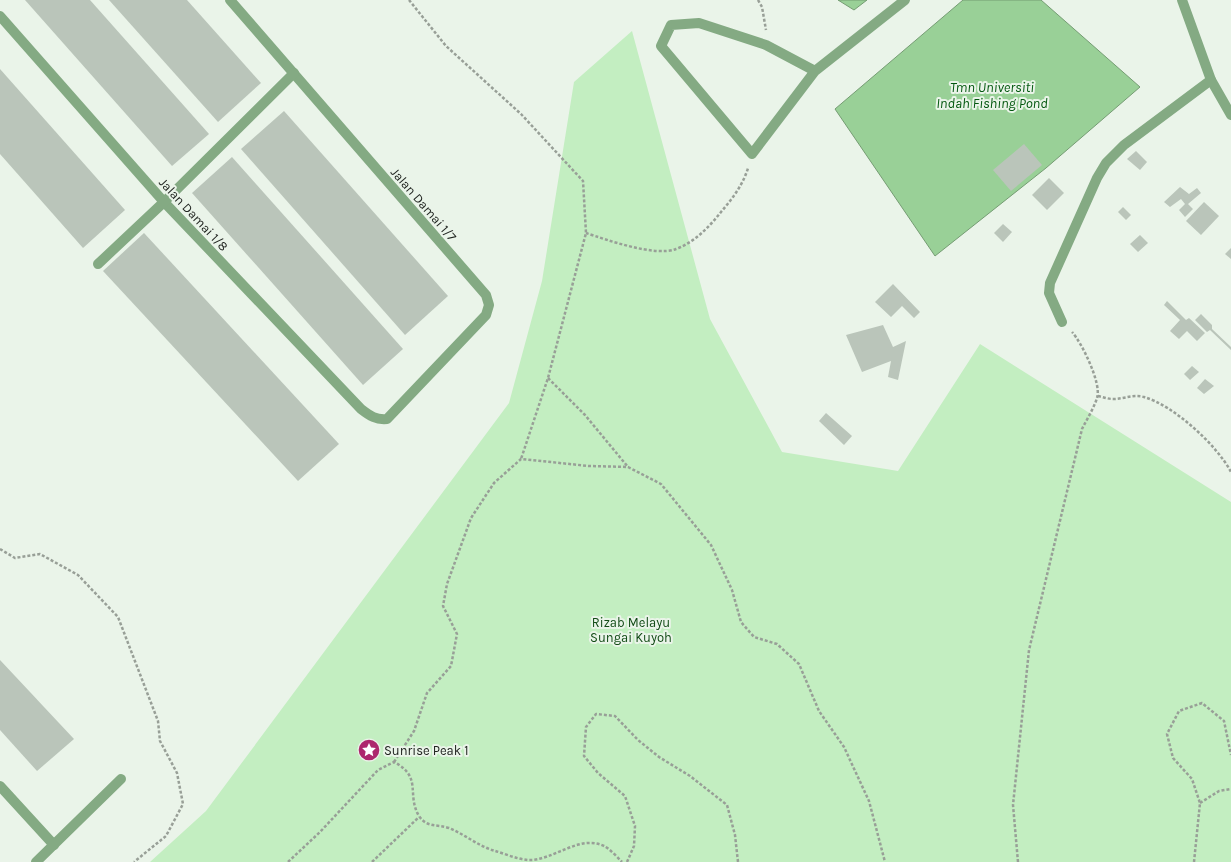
<svg xmlns="http://www.w3.org/2000/svg" width="1231" height="862" font-family="Karla,sans-serif">
<style>
.green{fill:#c3eec1}
.water{fill:#99d097;stroke:#759c73}
.building{fill:#bac5ba}
.lines{fill:none;stroke-linecap:round;stroke-linejoin:round}
.path{stroke:#989f97;stroke-width:2.5;stroke-dasharray:3 2;stroke-linecap:butt}
.minor{stroke:#84aa83;stroke-width:10}
.labels{text-anchor:middle;stroke-width:4;stroke-linejoin:round;paint-order:stroke}
.street-label{font-size:13px;fill:#202420;stroke:#eaf4e9}
.park-label{font-size:13px;fill:#124b16;stroke:#eaf4e9}
.poi-label{font-size:13px;fill:#202420;stroke:#eaf4e9;text-anchor:start}
.water-label{font-size:14px;font-style:italic;fill:#02570e;stroke:#eaf4e9}
</style>
<rect width="100%" height="100%" fill="#eaf4e9"/>
<!-- green -->
<polygon class="green" points="632,31 710,319 782,452 898,471 980,344 1231,502 1231,862 150,862 206,811 509,403 542,281 574,82"/>
<!-- water -->
<g class="water">
<polygon points="838,0 867,0 854,10"/>
<polygon points="963,0 1041,0 1140,87 1046,168 935,256 835,109"/>
</g>
<!-- building -->
<g class="building">
<polygon points="25,0 90,0 209,134 172,166"/>
<polygon points="109,0 187,0 261,83 218,122"/>
<polygon points="0,69 125,210 83,248 0,154"/>
<polygon points="284,111 448,296 405,335 241,149"/>
<polygon points="1024,144 1042,165 1011,191 993,170"/>
<polygon points="1136,151 1147,162 1140,170 1127,159"/>
<polygon points="232,157 403,349 363,385 192,193"/>
<polygon points="1049,178 1064,193 1047,210 1032,195"/>
<polygon points="1180,187 1189,194 1197,188 1201,193 1188,204 1193,209 1185,217 1179,210 1185,204 1181,199 1170,207 1164,202"/>
<polygon points="1204,202 1219,216 1201,235 1186,221"/>
<polygon points="1123,207 1131,215 1126,220 1118,212"/>
<polygon points="1003,224 1012,232 1003,242 994,233"/>
<polygon points="144,233 339,444 298,481 103,271"/>
<polygon points="1140,235 1148,243 1138,252 1130,244"/>
<polygon points="1231,248 1231,259 1225,254"/>
<polygon points="893,284 920,312 914,318 902,306 891,317 875,302"/>
<polygon points="1167,301 1186,320 1189,318 1205,333 1197,341 1187,331 1179,339 1170,331 1180,320 1164,305"/>
<polygon points="1201,314 1212,325 1212,329 1231,347 1231,350 1210,330 1207,332 1195,320"/>
<polygon points="883,325 893,347 906,341 898,380 888,377 891,361 862,372 846,335"/>
<polygon points="1192,366 1199,372 1190,380 1184,374"/>
<polygon points="1205,379 1214,386 1204,394 1197,388"/>
<polygon points="826,413 852,436 844,445 819,421"/>
<polygon points="0,660 74,739 37,771 0,730"/>
</g>
<g class="lines">
<!-- path -->
<g class="path">
<polyline points="409,0 446,46 521,114 583,181 586,233 548,378 521,459"/>
<polyline points="758,0 762,7 766,30"/>
<path d="M586,233C607,240 655,257 676,249C695,242 709,227 721,212C732,199 743,185 748,168"/>
<polyline points="548,378 585,415 628,467"/>
<path d="M1098,396C1103,397 1108,399 1113,399C1124,399 1133,394 1144,397C1173,405 1217,445 1231,472"/>
<polyline points="0,549 15,558 40,554 78,575 118,617 158,721 160,741 177,773 183,804 166,836 134,862"/>
<polyline points="394,762 414,731 427,693 451,666 457,634 443,606 447,584 471,518 494,483 521,459 589,466 628,467 661,484 711,545 732,590 741,622 754,637 777,644 799,664 819,711 844,747 869,801 885,862"/>
<polyline points="1200,803 1219,791 1231,789"/>
<path d="M288,862L320,832L378,770L394,762C423,777 406,794 419,816C427,828 437,824 449,828C464,834 477,845 492,850C503,853 516,859 528,860C553,861 579,834 604,846C610,849 617,857 622,862"/>
<polyline points="372,862 419,817"/>
<polyline points="627,862 634,846 635,826 625,796 598,773 584,756 586,727 596,714 615,716 638,740 659,757 690,776 727,805 735,835 738,862"/>
<path d="M1018,862L1013,805L1029,650L1082,429C1087,419 1094,408 1097,398C1102,384 1082,343 1072,332"/>
<polyline points="1194,862 1200,803 1192,779 1173,758 1167,734 1179,711 1202,703 1224,721 1231,755"/>
</g>
<!-- minor -->
<g class="minor">
<polyline points="1182,0 1211,80 1231,115"/>
<path d="M0,16L164,202L361,409C370,416 376,420 387,419L486,315L489,305L486,295L230,0"/>
<polyline points="815,71 766,45 699,23 671,25 661,46 752,154 815,71 905,0"/>
<polyline points="98,264 164,202 294,73"/>
<polyline points="1062,322 1049,293 1050,283 1097,178 1106,163 1124,145 1211,80"/>
<polyline points="0,786 54,845"/>
<polyline points="36,862 121,779"/>
</g>
</g>
<!-- icons -->
<defs>
<g id="sight-disc" transform="scale(1.15)"><circle r="9.5" fill="#ad276d" stroke="#eaf4e9"/><path d="M0-6L1.8-2.2L6-1.7L2.9 1.2L3.7 5.4L0 3.3L-3.7 5.4L-2.9 1.2L-6-1.7L-1.8-2.2Z" fill="#fff"/></g>
</defs>
<g fill-rule="evenodd">
<use href="#sight-disc" x="369" y="750"/>
</g>
<g class="labels">
<!-- street labels -->
<g class="street-label">
<text transform="translate(424 204) rotate(49)" y="5">Jalan Damai 1/7</text>
<text transform="translate(194 214) rotate(47)" y="5">Jalan Damai 1/8</text>
</g>
<!-- park labels -->
<g class="park-label">
<text x="631" y="627">Rizab Melayu<tspan x="631" dy="15">Sungai Kuyoh</tspan></text>
</g>
<!-- poi labels -->
<g class="poi-label">
<text x="384" y="755">Sunrise Peak 1</text>
</g>
<!-- water labels -->
<g class="water-label">
<text x="992" y="92">Tmn Universiti<tspan x="992" dy="16">Indah Fishing Pond</tspan></text>
</g>
</g>
</svg>
